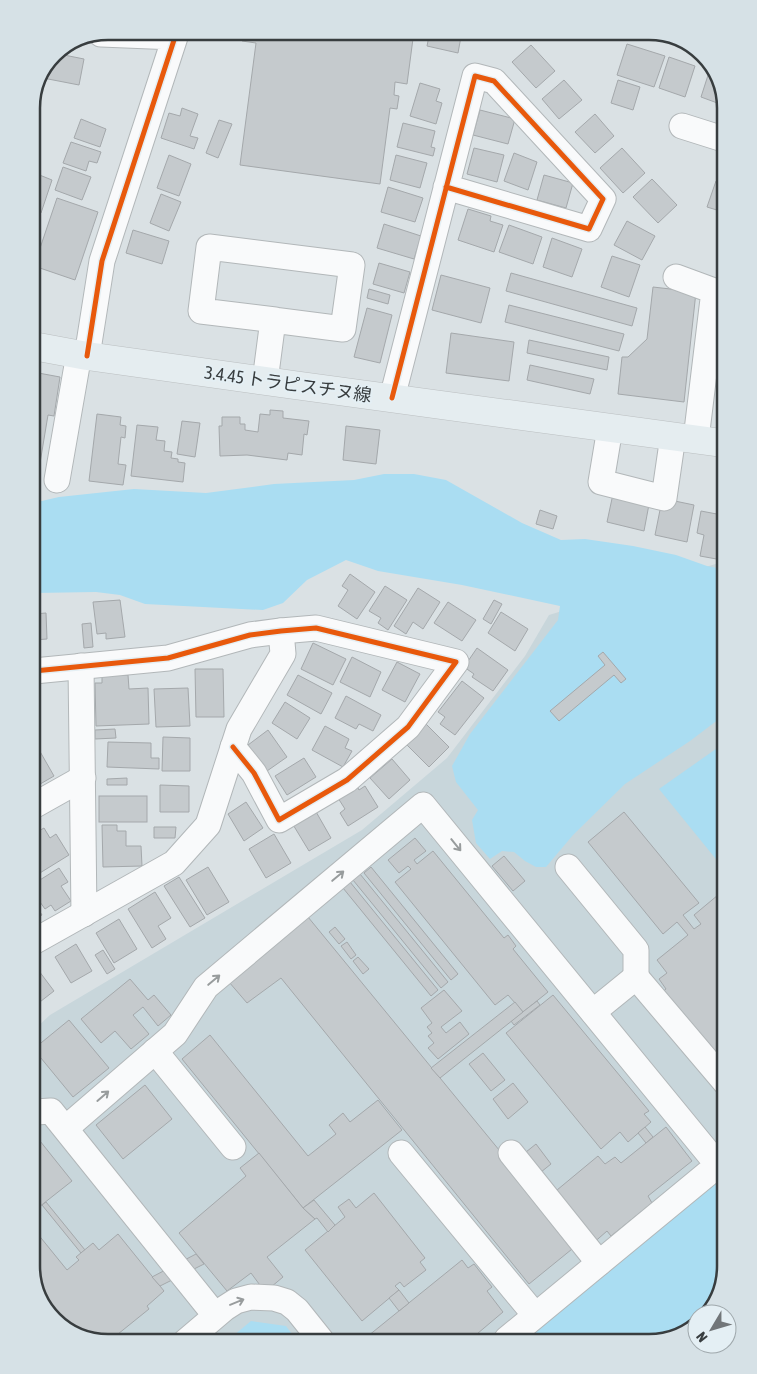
<svg xmlns="http://www.w3.org/2000/svg" width="757" height="1374" font-family="'Asap Condensed','Noto Sans JP',sans-serif">
<style>
.built{fill:#c8d6db}
.green{fill:#aaddf2}
.building{fill:#c5cacd;stroke:#a4a8ab}
.lines{fill:none;stroke-linecap:round;stroke-linejoin:round}
.minor-casing{stroke:#b2b7b9;stroke-width:27}
.major-casing{stroke:#bbbfc1;stroke-width:29}
.minor{stroke:#f9fafb;stroke-width:25}
.major{stroke:#e5edf0;stroke-width:28}
.cycleway-casing{stroke:#e4eff4;stroke-width:8}
.cycleway{stroke:#e8590c;stroke-width:5}
.oneway{stroke:#989c9d}
.labels{text-anchor:middle;stroke-width:4;stroke-linejoin:round;paint-order:stroke}
.street-label{font-size:18px;fill:#383d3f;stroke:#e4eff4}
.rim{fill:none;stroke:#383d3f;stroke-width:2.5}
</style>
<rect width="100%" height="100%" fill="#dae1e4"/>
<!-- built -->
<polygon class="built" points="722,562 726,1267 713,1309 706,1314 697,1314 697,1322 679,1337 103,1343 37,1296 36,1028 50,1015 362,830 447,758 525,656 549,615"/>
<!-- green -->
<g class="green">
<polygon points="384,474 414,474 446,480 522,523 561,540 585,539 633,546 676,555 707,566 722,569 723,716 690,741 625,784 573,835 546,867 536,867 525,861 514,852 502,851 490,859 476,843 472,820 478,810 456,782 452,766 470,734 558,620 560,606 462,585 378,571 346,560 307,580 283,603 263,610 145,604 120,595 96,592 34,593 33,503 59,497 134,489 206,493 274,484 354,480"/>
<polygon points="723,744 724,869 659,789"/>
<polygon points="725,1175 726,1267 713,1309 706,1314 697,1314 697,1322 679,1337 524,1338"/>
<polygon points="251,1321 286,1326 297,1341 227,1341"/>
</g>
<!-- building -->
<g class="building">
<polygon points="244,31 414,31 407,84 395,82 394,95 399,96 397,109 390,108 380,184 240,165 256,43 242,41"/>
<polygon points="430,31 462,31 458,53 427,46"/>
<polygon points="627,44 665,56 654,87 617,75"/>
<polygon points="531,45 555,71 536,88 512,62"/>
<polygon points="59,51 59,54 84,59 79,85 43,78 54,53"/>
<polygon points="669,57 695,66 685,97 659,88"/>
<polygon points="710,69 713,70 720,78 720,104 701,97"/>
<polygon points="564,80 582,100 559,119 542,99"/>
<polygon points="618,80 640,87 633,110 611,103"/>
<polygon points="420,83 440,89 436,101 442,103 436,124 410,116"/>
<polygon points="182,108 198,114 190,136 198,138 194,149 161,138 169,113 180,116"/>
<polygon points="480,110 515,119 508,144 473,135"/>
<polygon points="595,114 614,136 595,153 575,132"/>
<polygon points="81,119 106,129 100,147 74,138"/>
<polygon points="219,120 232,124 218,158 206,153"/>
<polygon points="403,123 435,131 431,147 435,148 433,156 397,147"/>
<polygon points="71,142 101,152 97,163 89,161 86,171 63,163"/>
<polygon points="474,148 504,155 497,182 467,174"/>
<polygon points="622,148 645,173 623,193 600,168"/>
<polygon points="514,153 537,162 528,190 504,181"/>
<polygon points="169,155 191,164 179,196 157,188"/>
<polygon points="396,155 427,163 420,188 390,180"/>
<polygon points="63,167 91,177 82,200 55,190"/>
<polygon points="32,172 52,180 41,213 32,210"/>
<polygon points="544,175 573,183 566,208 537,200"/>
<polygon points="652,179 677,205 658,223 633,197"/>
<polygon points="716,181 720,183 720,211 707,207"/>
<polygon points="388,187 423,198 415,222 381,212"/>
<polygon points="161,194 181,202 169,231 150,223"/>
<polygon points="57,198 98,212 75,280 34,266"/>
<polygon points="468,209 491,216 490,221 503,225 494,252 458,240"/>
<polygon points="627,221 655,236 642,260 614,245"/>
<polygon points="384,224 421,236 414,259 377,248"/>
<polygon points="509,225 542,237 533,264 499,252"/>
<polygon points="133,230 169,241 162,264 126,253"/>
<polygon points="552,238 582,249 572,277 543,267"/>
<polygon points="612,256 640,265 629,297 601,287"/>
<polygon points="379,263 410,272 404,293 373,284"/>
<polygon points="511,273 637,308 632,326 506,291"/>
<polygon points="441,275 490,288 481,323 432,310"/>
<polygon points="653,287 696,292 684,402 618,394 622,357 628,357 647,339"/>
<polygon points="369,289 390,295 388,304 367,298"/>
<polygon points="509,305 624,334 619,351 505,322"/>
<polygon points="367,308 392,315 380,363 354,357"/>
<polygon points="451,333 514,342 509,381 446,373"/>
<polygon points="529,340 609,357 607,370 527,353"/>
<polygon points="530,365 594,379 590,394 527,380"/>
<polygon points="33,372 60,377 54,416 48,415 37,481 33,480"/>
<polygon points="270,410 283,411 283,418 309,421 307,435 304,434 302,455 288,453 287,460 247,455 220,456 219,426 222,426 222,417 240,417 240,424 245,424 245,430 258,432 260,414 270,415"/>
<polygon points="97,414 121,417 120,425 126,426 125,438 121,437 118,464 126,465 123,485 89,481"/>
<polygon points="182,421 200,423 195,457 177,454"/>
<polygon points="137,425 158,427 156,440 165,441 164,451 172,452 171,458 178,459 178,462 185,463 183,482 131,476"/>
<polygon points="346,426 380,430 376,464 343,460"/>
<polygon points="613,494 650,499 644,531 607,522"/>
<polygon points="670,500 694,505 687,542 655,535 661,505"/>
<polygon points="540,510 557,516 553,529 536,524"/>
<polygon points="701,511 722,515 722,560 700,556 704,535 697,533"/>
<polygon points="350,574 375,592 357,619 338,606 348,590 342,586"/>
<polygon points="385,586 407,600 388,630 378,623 381,618 369,611"/>
<polygon points="418,588 440,602 423,629 413,622 406,634 394,626"/>
<polygon points="120,600 125,637 106,639 106,633 97,634 93,602"/>
<polygon points="494,600 502,604 491,624 483,619"/>
<polygon points="448,602 476,620 462,641 434,623"/>
<polygon points="501,612 528,629 515,651 488,633"/>
<polygon points="46,613 47,639 34,640 34,614"/>
<polygon points="91,623 93,647 84,648 82,624"/>
<polygon points="313,643 346,659 333,685 301,669"/>
<polygon points="477,648 508,670 493,691 472,677 474,674 464,667"/>
<polygon points="603,652 626,679 621,683 614,675 559,721 550,711 605,665 598,656"/>
<polygon points="352,657 381,672 370,697 340,682"/>
<polygon points="397,662 420,674 405,702 382,690"/>
<polygon points="195,669 223,669 224,717 196,717"/>
<polygon points="102,675 128,675 129,689 148,688 149,724 96,726 95,683 102,683"/>
<polygon points="298,675 332,693 321,714 287,695"/>
<polygon points="462,681 484,698 455,735 440,724 445,717 438,712"/>
<polygon points="188,688 190,726 156,727 154,689"/>
<polygon points="346,696 381,715 373,731 359,724 356,729 335,718"/>
<polygon points="285,702 310,718 297,739 272,723"/>
<polygon points="424,722 449,747 429,767 404,742"/>
<polygon points="325,726 349,739 345,748 352,751 343,767 312,750"/>
<polygon points="115,729 116,738 95,739 95,730"/>
<polygon points="268,730 287,757 267,771 248,745"/>
<polygon points="163,737 190,738 190,771 162,771"/>
<polygon points="34,741 54,776 35,787"/>
<polygon points="108,742 151,743 151,758 159,758 159,769 107,767"/>
<polygon points="304,758 316,777 287,795 275,776"/>
<polygon points="392,759 410,780 389,799 370,778"/>
<polygon points="127,778 127,785 107,785 107,779"/>
<polygon points="160,785 189,786 189,812 160,812"/>
<polygon points="357,786 359,790 365,786 378,807 348,826 340,813 345,809 338,798"/>
<rect x="99" y="796" width="48" height="26"/>
<polygon points="246,802 263,828 244,841 228,814"/>
<polygon points="315,810 331,838 309,851 292,823"/>
<polygon points="624,812 699,903 683,915 694,929 701,924 694,915 718,895 724,902 725,1070 661,993 666,989 659,979 667,973 657,960 688,935 677,922 663,934 588,842"/>
<polygon points="102,825 117,825 117,831 126,831 126,846 141,846 142,866 103,867"/>
<polygon points="154,827 176,827 175,838 154,838"/>
<polygon points="44,828 50,838 56,834 69,855 35,876 35,833"/>
<polygon points="274,834 291,863 266,878 249,849"/>
<polygon points="415,838 426,851 414,860 417,864 433,851 504,938 508,935 516,946 513,949 548,992 523,1012 508,995 495,1005 395,882 411,869 408,866 399,873 388,860"/>
<polygon points="504,856 525,881 513,891 492,866"/>
<polygon points="208,867 229,902 207,915 186,880"/>
<polygon points="371,867 458,974 451,980 364,873"/>
<polygon points="59,868 68,882 61,886 71,901 55,911 51,905 45,909 35,895 35,883"/>
<polygon points="360,874 448,982 441,988 353,880"/>
<polygon points="179,877 205,918 190,927 164,886"/>
<polygon points="350,882 438,990 431,996 343,888"/>
<polygon points="155,892 171,918 158,926 166,939 152,948 128,909"/>
<polygon points="35,904 42,915 35,919"/>
<polygon points="308,917 577,1245 529,1284 281,978 247,1003 229,982"/>
<polygon points="119,919 137,949 114,963 96,933"/>
<polygon points="335,927 345,939 339,944 329,932"/>
<polygon points="347,942 356,955 351,959 341,946"/>
<polygon points="76,944 92,971 71,983 55,957"/>
<polygon points="103,950 115,969 107,974 95,955"/>
<polygon points="358,957 369,969 363,974 353,961"/>
<polygon points="36,967 54,991 36,1005"/>
<polygon points="130,979 148,1000 154,995 171,1015 158,1026 143,1007 133,1015 149,1034 131,1049 115,1031 101,1043 81,1019"/>
<polygon points="444,990 462,1011 441,1027 446,1033 460,1022 469,1034 438,1059 428,1048 434,1043 428,1036 432,1033 427,1027 432,1023 421,1008"/>
<polygon points="553,995 649,1111 644,1114 651,1122 628,1142 620,1132 601,1149 506,1033"/>
<polygon points="537,1001 540,1005 514,1025 511,1021"/>
<polygon points="515,1002 523,1012 440,1078 431,1068"/>
<polygon points="69,1020 109,1068 73,1097 36,1052 36,1047"/>
<polygon points="210,1035 308,1156 336,1134 329,1125 343,1113 350,1122 378,1100 402,1130 303,1208 182,1059"/>
<polygon points="483,1053 505,1080 491,1091 469,1064"/>
<polygon points="513,1083 528,1102 508,1119 493,1099"/>
<polygon points="145,1085 172,1119 123,1159 96,1125"/>
<polygon points="645,1127 653,1137 646,1143 638,1133"/>
<polygon points="666,1127 692,1161 648,1196 652,1203 611,1236 607,1231 591,1245 551,1195 598,1156 605,1164 615,1157 621,1163"/>
<polygon points="36,1136 72,1181 39,1207 37,1204"/>
<polygon points="536,1144 551,1164 541,1172 526,1152"/>
<polygon points="259,1153 303,1208 315,1219 267,1257 283,1277 265,1292 251,1273 227,1291 179,1233 246,1176 240,1168"/>
<polygon points="374,1193 425,1258 420,1262 426,1270 404,1287 400,1282 395,1286 399,1290 362,1321 305,1250 345,1217 338,1207 349,1199 356,1208"/>
<polygon points="314,1200 335,1225 328,1232 317,1218 315,1219 303,1208"/>
<polygon points="46,1202 85,1250 81,1253 42,1205"/>
<polygon points="37,1233 67,1270 79,1260 76,1257 93,1243 99,1250 118,1234 160,1286 164,1291 147,1306 149,1309 118,1334 125,1342 103,1343 65,1330 37,1296"/>
<polygon points="196,1254 204,1264 160,1286 152,1277"/>
<polygon points="462,1260 468,1268 474,1264 492,1287 487,1291 503,1312 471,1339 363,1340"/>
<polygon points="399,1290 409,1303 399,1311 389,1298"/>
</g>
<g class="lines">
<!-- minor casing -->
<g class="minor-casing">
<g id="minor">
<polyline points="682,126 720,138"/>
<polyline points="676,277 714,291 696,439"/>
<polyline points="87,356 102,261 175,37 101,34"/>
<polyline points="265,381 273,320 343,329 352,265 209,247 201,311 275,320"/>
<polyline points="392,398 475,76 494,81 603,199 589,229 446,187"/>
<polyline points="610,428 601,482 664,498 673,436"/>
<polyline points="57,480 79,354"/>
<polyline points="81,666 84,914"/>
<polyline points="34,671 168,658 250,635 281,631 316,628 456,662 408,727 347,780 279,820 254,773 233,747"/>
<polyline points="35,805 83,778"/>
<polyline points="568,867 636,950 636,977"/>
<polyline points="35,941 174,863 208,825 239,729 283,654 281,631"/>
<polyline points="593,1012 636,977 725,1082"/>
<polyline points="155,1051 233,1147"/>
<polyline points="36,1112 51,1111 215,1315"/>
<polyline points="66,1128 175,1034 206,987 423,805 718,1165 507,1339"/>
<polyline points="401,1153 535,1315"/>
<polyline points="511,1153 599,1263"/>
<polyline points="185,1342 225,1308 236,1301 251,1297 274,1298 287,1302 297,1310 321,1340"/>
</g>
</g>
<!-- major casing -->
<g class="major-casing">
<polyline id="major" points="33,346 87,356 294,385 722,443"/>
</g>
<!-- minor -->
<use href="#minor" class="minor"/>
<!-- major -->
<use href="#major" class="major"/>
<!-- cycleway casing -->
<g class="cycleway-casing">
<g id="cycleway">
<polyline points="87,356 102,261 175,37 101,34"/>
<polyline points="392,398 475,76 494,81 603,199 589,229 446,187"/>
<polyline points="34,671 168,658 250,635 281,631 316,628 456,662 408,727 347,780 279,820 254,773 233,747"/>
</g>
</g>
<!-- cycleway -->
<use href="#cycleway" class="cycleway"/>
</g>
<!-- one-way arrows -->
<defs><path id="oneway-shaft" d="M-6 0H5M1.5-3L5.5 0L1.5 3" fill="none" stroke-width="1.6" stroke-linecap="round" stroke-linejoin="round" transform="scale(1.25)"/></defs>
<g class="oneway">
<use href="#oneway-shaft" transform="translate(456 845) rotate(51)"/>
<use href="#oneway-shaft" transform="translate(338 876) rotate(-40)"/>
<use href="#oneway-shaft" transform="translate(214 980) rotate(-40)"/>
<use href="#oneway-shaft" transform="translate(103 1096) rotate(-41)"/>
<use href="#oneway-shaft" transform="translate(237 1302) rotate(-22)"/>
</g>
<g class="labels">
<!-- street labels -->
<g class="street-label">
<text transform="translate(288 384) rotate(8)" y="6">3.4.45 トラピスチヌ線</text>
</g>
</g>
<!-- crop -->
<path d="M0 0H757V1374H0ZM108 40H649A68 68 0 0 1 717 108V1266A68 68 0 0 1 649 1334H108A68 68 0 0 1 40 1266V108A68 68 0 0 1 108 40Z" fill="#d6e1e6" fill-rule="evenodd"/>
<path class="rim" d="M108 40H649A68 68 0 0 1 717 108V1266A68 68 0 0 1 649 1334H108A68 68 0 0 1 40 1266V108A68 68 0 0 1 108 40Z"/>
<!-- north arrow -->
<g transform="translate(712 1329) rotate(232)"><circle r="24" fill="#e4eff4" stroke="#9fa8ac"/>
<path d="M0-4L9 19L0 12L-9 19Z" fill="#717679"/>
<text y="-8" font-size="14" font-weight="bold" text-anchor="middle" fill="#383d3f">N</text>
</g>
</svg>
